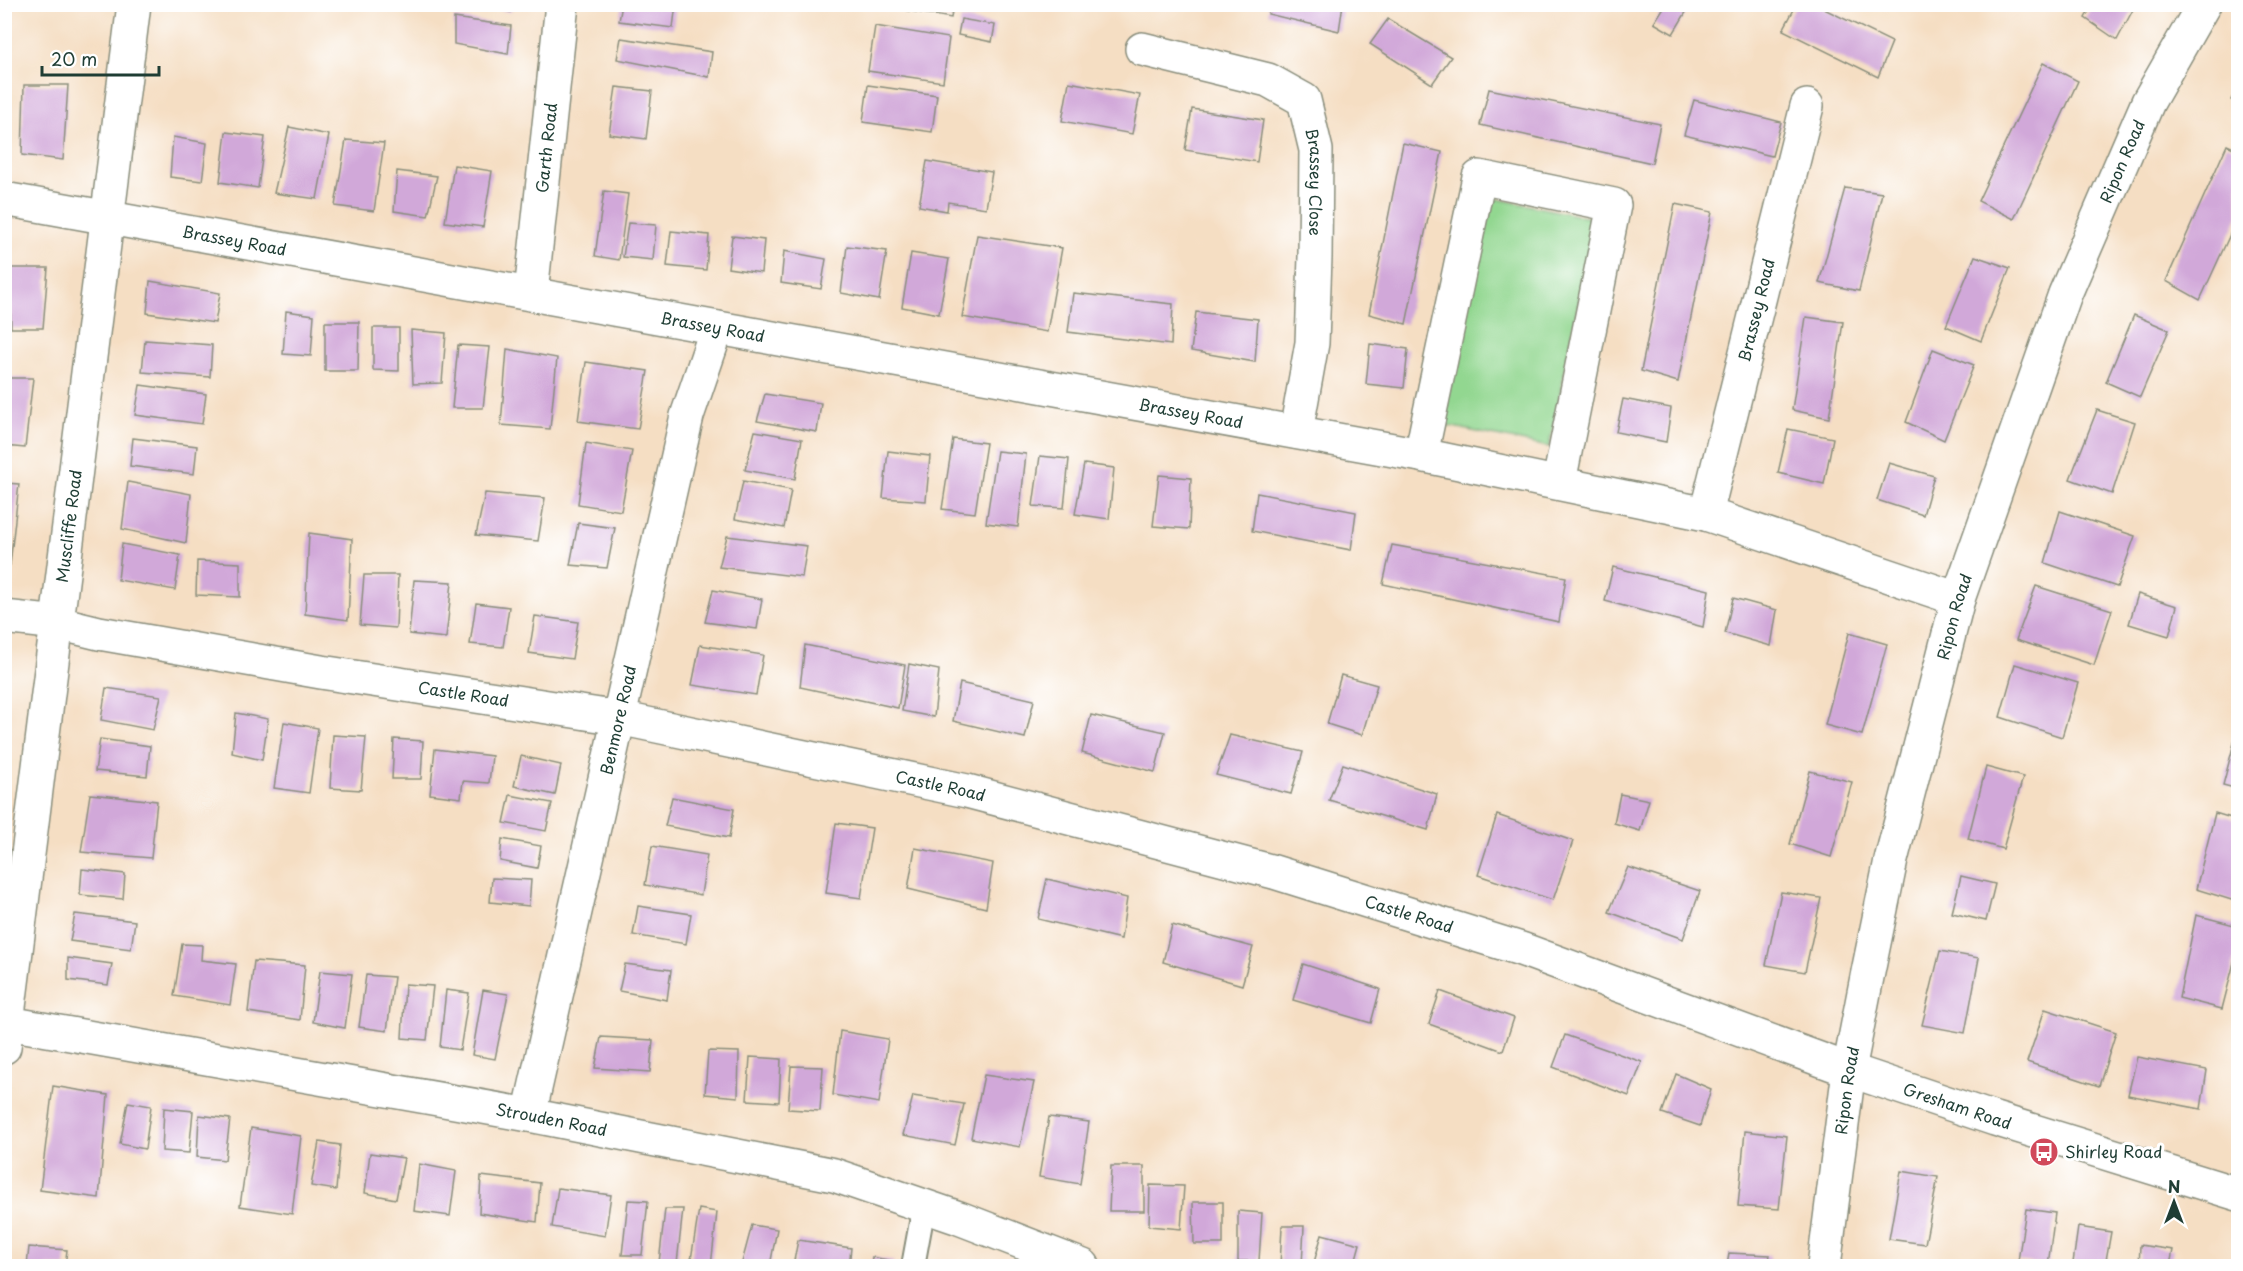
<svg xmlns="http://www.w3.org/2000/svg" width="2243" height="1271" font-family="'Playpen Sans',sans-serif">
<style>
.green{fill:#92d790;stroke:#588a62;stroke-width:1.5}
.building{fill:#d1a8d9}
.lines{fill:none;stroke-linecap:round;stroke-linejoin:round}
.service-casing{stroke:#8a8e7c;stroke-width:26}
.minor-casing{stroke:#8a8e7c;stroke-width:36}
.service{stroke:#fff;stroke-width:22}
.minor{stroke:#fff;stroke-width:33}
.labels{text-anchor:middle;stroke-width:6;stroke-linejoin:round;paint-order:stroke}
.street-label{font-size:16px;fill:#1f3d34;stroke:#fff}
.poi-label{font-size:16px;fill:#1f3d34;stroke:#fff;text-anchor:start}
</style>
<rect width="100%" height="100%" fill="#fff"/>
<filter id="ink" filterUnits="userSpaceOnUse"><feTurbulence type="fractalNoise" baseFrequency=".0167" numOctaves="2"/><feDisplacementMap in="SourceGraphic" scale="12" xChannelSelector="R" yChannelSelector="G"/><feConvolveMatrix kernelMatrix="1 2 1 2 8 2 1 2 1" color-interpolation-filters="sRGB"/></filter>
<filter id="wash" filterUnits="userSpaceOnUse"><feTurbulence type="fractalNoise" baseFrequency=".008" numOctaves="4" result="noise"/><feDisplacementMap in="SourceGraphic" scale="24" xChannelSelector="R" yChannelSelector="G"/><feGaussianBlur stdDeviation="1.35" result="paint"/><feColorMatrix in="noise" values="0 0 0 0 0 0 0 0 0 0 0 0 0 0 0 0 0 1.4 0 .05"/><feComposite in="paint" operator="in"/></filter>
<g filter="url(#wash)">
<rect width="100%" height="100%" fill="#f5dec3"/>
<!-- green -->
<polygon class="green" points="1493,198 1596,219 1549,447 1434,423"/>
<g id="blocks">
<!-- building -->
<g class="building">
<polygon points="472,4 512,4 511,12"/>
<polygon points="622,4 676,4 673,28 619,21"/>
<polygon points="881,4 953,4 951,18 881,6"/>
<polygon points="1269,4 1343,4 1339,31 1268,14"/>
<polygon points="1666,4 1691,4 1673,34 1654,23"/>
<polygon points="1797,4 1814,4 1892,42 1878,77 1783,30"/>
<polygon points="2093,4 2136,4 2117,40 2085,18"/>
<polygon points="454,18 511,26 508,54 454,44"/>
<polygon points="961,19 995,25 992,42 958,35"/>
<polygon points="1388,19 1451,57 1432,84 1370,44"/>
<polygon points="875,26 949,38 943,82 868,71"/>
<polygon points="621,38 712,52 709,77 617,59"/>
<polygon points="2043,63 2078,81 2014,219 1978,201"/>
<polygon points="1069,82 1140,95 1132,134 1062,121"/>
<polygon points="24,85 68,85 63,160 22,155"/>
<polygon points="868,85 937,95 932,132 863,122"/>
<polygon points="2238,86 2238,104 2231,100"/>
<polygon points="616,87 652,91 646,139 609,134"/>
<polygon points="1489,89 1660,124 1652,163 1480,125"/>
<polygon points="1694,100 1781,122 1772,156 1684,135"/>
<polygon points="1192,109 1263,120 1257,162 1185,150"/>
<polygon points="289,127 329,135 317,199 274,193"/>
<polygon points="226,132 265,137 258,188 220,182"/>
<polygon points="173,137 207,143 202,181 170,177"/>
<polygon points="346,140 384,143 374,211 335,206"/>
<polygon points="1403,143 1442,152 1406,324 1369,314"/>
<polygon points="2227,145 2238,150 2238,217 2200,300 2166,281"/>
<polygon points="927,161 992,172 986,208 948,202 947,211 919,206"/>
<polygon points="454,165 492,171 483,227 445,222"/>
<polygon points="397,171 437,176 428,216 394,211"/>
<polygon points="1845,188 1882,193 1859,291 1819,283"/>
<polygon points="604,191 628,194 619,260 595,256"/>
<polygon points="1675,204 1712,212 1678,382 1641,371"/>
<polygon points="628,223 656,225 653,260 623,257"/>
<polygon points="671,231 709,235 706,270 667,266"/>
<polygon points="977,235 1062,248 1047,332 962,317"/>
<polygon points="732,236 764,240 761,273 728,268"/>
<polygon points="847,246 887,251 879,300 841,293"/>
<polygon points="784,251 826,259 821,289 781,283"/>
<polygon points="911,253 949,259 939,314 902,307"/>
<polygon points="1975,256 2010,268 1981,341 1946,326"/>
<polygon points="9,268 48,268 43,328 11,328"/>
<polygon points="150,281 220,293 215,323 147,313"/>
<polygon points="1073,293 1173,304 1171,345 1068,332"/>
<polygon points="286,311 314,315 311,356 283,354"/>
<polygon points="1196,312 1258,319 1255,362 1191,351"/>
<polygon points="2134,315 2169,330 2140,397 2106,382"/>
<polygon points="1806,317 1843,322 1829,418 1792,410"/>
<polygon points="325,322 359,322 358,371 325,371"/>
<polygon points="373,328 399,328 399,371 373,370"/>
<polygon points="411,330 446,333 442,383 413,384"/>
<polygon points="145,340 212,345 210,377 142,372"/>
<polygon points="1370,344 1408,349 1404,388 1366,384"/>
<polygon points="458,345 490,347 483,408 452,408"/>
<polygon points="507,349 557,358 550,429 501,425"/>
<polygon points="1933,349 1974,365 1944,440 1906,422"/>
<polygon points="586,362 648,371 638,429 578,421"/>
<polygon points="4,378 33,378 25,448 4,446"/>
<polygon points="140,385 206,394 202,424 135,415"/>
<polygon points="765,394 821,403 817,432 757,421"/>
<polygon points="1623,399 1671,408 1666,442 1616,432"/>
<polygon points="2097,410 2135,422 2112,494 2070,479"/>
<polygon points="1788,429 1833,438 1824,484 1778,473"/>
<polygon points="755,431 802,439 795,479 745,470"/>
<polygon points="133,438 197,446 194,474 130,466"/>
<polygon points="953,439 986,443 975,513 942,509"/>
<polygon points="586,443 632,451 621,511 578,504"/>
<polygon points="888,451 930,456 926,501 883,498"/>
<polygon points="997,451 1026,454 1018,527 986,523"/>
<polygon points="1040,456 1069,459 1064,508 1033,506"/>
<polygon points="1889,463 1934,476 1923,515 1877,500"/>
<polygon points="1084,464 1114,468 1109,519 1075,514"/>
<polygon points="1159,475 1191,478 1189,529 1153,526"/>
<polygon points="743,481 791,490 784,528 735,519"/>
<polygon points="128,482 191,494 186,543 122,529"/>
<polygon points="5,483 19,484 10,565 5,564"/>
<polygon points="485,493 545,498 538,541 476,535"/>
<polygon points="1257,493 1356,512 1351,550 1252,531"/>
<polygon points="2060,511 2135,536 2117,587 2045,563"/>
<polygon points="578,523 615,528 607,568 570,565"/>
<polygon points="309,533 352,539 348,620 305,614"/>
<polygon points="727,536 807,546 802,577 719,567"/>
<polygon points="122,544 180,555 175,590 118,580"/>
<polygon points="1392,545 1566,577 1559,622 1383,584"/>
<polygon points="197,561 240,563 240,597 196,595"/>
<polygon points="1613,567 1709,590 1703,627 1605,601"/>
<polygon points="364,575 398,575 396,628 360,625"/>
<polygon points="414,580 452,582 446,638 409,634"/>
<polygon points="2036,586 2112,610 2094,665 2016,640"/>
<polygon points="713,590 762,599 757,629 705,622"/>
<polygon points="2138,594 2177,606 2169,636 2129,624"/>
<polygon points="1733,598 1777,610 1771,646 1725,633"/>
<polygon points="476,603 509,607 503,647 470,644"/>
<polygon points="535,616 578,622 572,659 529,653"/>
<polygon points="1849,633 1887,644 1862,735 1825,725"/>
<polygon points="700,645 763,655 756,695 692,685"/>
<polygon points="805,645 905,665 898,708 800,687"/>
<polygon points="909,664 939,670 934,717 902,711"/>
<polygon points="2015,664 2078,683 2062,737 2000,717"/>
<polygon points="1341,675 1377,685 1362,735 1327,724"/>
<polygon points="960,683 1034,700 1025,738 953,721"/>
<polygon points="106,688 161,696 153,730 101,720"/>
<polygon points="236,713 268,719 262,760 232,753"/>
<polygon points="1091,715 1165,732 1155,772 1082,753"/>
<polygon points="284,722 318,728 309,793 274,788"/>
<polygon points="2238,728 2238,789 2223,785"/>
<polygon points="333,735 366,737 361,790 330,788"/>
<polygon points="1230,735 1303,752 1291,794 1216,775"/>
<polygon points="100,739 150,746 147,776 95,771"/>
<polygon points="394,739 423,741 421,779 392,779"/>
<polygon points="435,749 492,756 489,783 463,781 461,798 430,794"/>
<polygon points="521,756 561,765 555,795 514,786"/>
<polygon points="1343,764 1437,794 1428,830 1329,800"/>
<polygon points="1986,767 2023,777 2003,849 1968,839"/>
<polygon points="1810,771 1852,782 1831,857 1790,844"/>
<polygon points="90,794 157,801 151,858 81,852"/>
<polygon points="1620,794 1649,800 1640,831 1614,823"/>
<polygon points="510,795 552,803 546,831 504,823"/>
<polygon points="672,797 734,809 729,838 665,826"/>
<polygon points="2215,813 2238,820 2238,902 2196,889"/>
<polygon points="1497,815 1573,841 1553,900 1478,875"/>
<polygon points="836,823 872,828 861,898 826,893"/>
<polygon points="502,839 541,846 537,868 500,861"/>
<polygon points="652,846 707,855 701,895 645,885"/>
<polygon points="915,848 993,863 986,908 908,889"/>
<polygon points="1628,867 1700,891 1683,939 1609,912"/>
<polygon points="82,869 125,874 123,899 80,895"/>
<polygon points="1961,876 1995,884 1986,921 1952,913"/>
<polygon points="492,878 531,880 529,906 490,902"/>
<polygon points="1047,879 1127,898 1121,939 1038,919"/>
<polygon points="1781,892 1821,898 1805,972 1766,965"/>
<polygon points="638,906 691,914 686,944 633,935"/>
<polygon points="75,914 135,921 131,949 70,941"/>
<polygon points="2196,915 2238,926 2238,947 2222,1009 2179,998"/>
<polygon points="1172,925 1253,947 1242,985 1163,962"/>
<polygon points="182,944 202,945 201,960 236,964 230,1005 174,996"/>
<polygon points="1940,951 1979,958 1965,1033 1922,1025"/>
<polygon points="68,958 112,964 108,985 68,980"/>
<polygon points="254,961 305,965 300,1020 248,1012"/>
<polygon points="625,964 671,970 667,1000 619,991"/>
<polygon points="1303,964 1380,989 1371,1023 1293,1000"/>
<polygon points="320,971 352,974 345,1028 313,1022"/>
<polygon points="366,975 394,977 387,1031 359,1027"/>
<polygon points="405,984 433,986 427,1040 402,1038"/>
<polygon points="446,990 469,993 460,1050 440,1047"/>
<polygon points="483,990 508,994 495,1059 472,1055"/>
<polygon points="1440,991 1514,1018 1503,1051 1429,1024"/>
<polygon points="2045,1009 2116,1032 2099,1086 2027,1062"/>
<polygon points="840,1031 888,1039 879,1103 833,1095"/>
<polygon points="1565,1035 1642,1062 1629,1096 1553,1067"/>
<polygon points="601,1037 653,1040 650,1072 595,1068"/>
<polygon points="708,1051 739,1052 738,1097 705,1094"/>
<polygon points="750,1057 781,1059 779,1102 747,1100"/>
<polygon points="2137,1057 2207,1070 2201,1109 2128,1095"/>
<polygon points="791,1066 823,1067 820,1111 788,1109"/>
<polygon points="1676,1074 1711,1089 1700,1126 1662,1113"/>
<polygon points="984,1075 1034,1082 1020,1147 971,1138"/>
<polygon points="53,1086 108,1095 99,1198 40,1190"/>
<polygon points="913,1096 964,1104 955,1145 903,1135"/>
<polygon points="128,1102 151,1106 145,1149 120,1144"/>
<polygon points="164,1108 193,1111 189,1153 162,1151"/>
<polygon points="199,1115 230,1119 225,1160 197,1157"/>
<polygon points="1049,1117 1089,1122 1080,1184 1039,1177"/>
<polygon points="251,1128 301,1136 292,1214 240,1206"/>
<polygon points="1745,1131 1787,1136 1779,1209 1738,1206"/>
<polygon points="319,1142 340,1145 336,1190 311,1186"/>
<polygon points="370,1153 404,1158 396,1199 365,1193"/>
<polygon points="419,1164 456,1171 450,1216 414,1211"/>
<polygon points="1111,1166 1144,1166 1144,1211 1109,1211"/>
<polygon points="1901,1171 1938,1177 1925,1244 1889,1239"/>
<polygon points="481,1176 540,1183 537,1222 479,1213"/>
<polygon points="1150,1185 1184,1186 1181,1229 1149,1226"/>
<polygon points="558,1188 611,1195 605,1236 552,1227"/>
<polygon points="628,1200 648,1201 642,1255 622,1255"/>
<polygon points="1193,1202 1223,1202 1223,1244 1194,1244"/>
<polygon points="665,1209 683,1209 677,1263 659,1263"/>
<polygon points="699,1209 717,1212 711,1266 690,1266"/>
<polygon points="2026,1209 2055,1213 2048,1265 2018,1261"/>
<polygon points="1238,1211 1262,1213 1259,1261 1238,1261"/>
<polygon points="752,1225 777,1229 770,1266 741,1266"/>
<polygon points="1282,1226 1304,1226 1302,1266 1280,1266"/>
<polygon points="2078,1227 2111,1232 2105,1266 2091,1266 2073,1263"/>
<polygon points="1322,1234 1360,1244 1354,1266 1313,1266"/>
<polygon points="798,1240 851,1248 849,1266 793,1266"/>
<polygon points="2140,1245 2173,1250 2170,1266 2139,1266"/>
<polygon points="29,1247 67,1250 65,1266 27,1266"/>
<polygon points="1729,1253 1770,1255 1768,1266 1727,1266"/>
<polygon points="872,1257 893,1261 892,1266 871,1266"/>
</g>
</g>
</g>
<g filter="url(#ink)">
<use href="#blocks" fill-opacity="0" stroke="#8a8e7c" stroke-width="1.5"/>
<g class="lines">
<!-- service casing -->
<g class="service-casing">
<polyline id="service" points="913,1266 924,1206"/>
</g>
<!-- minor casing -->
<g class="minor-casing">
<g id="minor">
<path id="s1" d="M1142,49L1268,80L1304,100L1316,150L1315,257L1312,343L1296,432"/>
<path id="s2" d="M4,199L1421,455L1706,514L1958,599"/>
<path id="s3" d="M531,293L562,4"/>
<polyline points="1421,455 1479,177 1614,205 1559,482"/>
<path id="s4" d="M1706,514L1807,106"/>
<path id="s5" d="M4,617L58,623L99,633L321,672L619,718L967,791L1274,872L1521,949L1849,1070L1995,1119L2238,1194"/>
<path id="s6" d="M8,1023L529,1115L834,1175L959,1218L1083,1266"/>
<path id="s7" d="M4,1047L134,4"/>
<path id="s8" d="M529,1115L687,416L717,328"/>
<path id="s9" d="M1824,1266L1849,1070L1867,977L1891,860L1958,599L2065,294L2148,102L2204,4"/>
</g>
</g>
<!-- service -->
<use href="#service" class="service"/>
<!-- minor -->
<use href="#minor" class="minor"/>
</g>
</g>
<!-- icons -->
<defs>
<g id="bus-disc" transform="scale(1.5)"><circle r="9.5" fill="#d1495b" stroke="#fff"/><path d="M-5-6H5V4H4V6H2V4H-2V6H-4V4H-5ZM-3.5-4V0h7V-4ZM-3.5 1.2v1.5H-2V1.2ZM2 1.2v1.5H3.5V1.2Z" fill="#fff"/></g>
</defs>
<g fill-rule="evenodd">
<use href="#bus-disc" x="2044" y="1152"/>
</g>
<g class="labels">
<!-- street labels -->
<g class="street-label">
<text dy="6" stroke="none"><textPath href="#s3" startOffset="146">Garth Road</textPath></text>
<text dy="6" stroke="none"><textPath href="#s9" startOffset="1149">Ripon Road</textPath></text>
<text dy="6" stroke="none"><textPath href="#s1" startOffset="254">Brassey Close</textPath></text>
<text dy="6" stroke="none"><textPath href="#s2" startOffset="234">Brassey Road</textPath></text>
<text dy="6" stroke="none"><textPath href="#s4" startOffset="210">Brassey Road</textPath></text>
<text dy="6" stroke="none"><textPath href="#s2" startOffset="720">Brassey Road</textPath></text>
<text dy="6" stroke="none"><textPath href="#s2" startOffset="1206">Brassey Road</textPath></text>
<text dy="6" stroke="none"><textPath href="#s7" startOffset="525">Muscliffe Road</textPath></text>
<text dy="6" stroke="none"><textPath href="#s9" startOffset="663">Ripon Road</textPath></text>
<text dy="6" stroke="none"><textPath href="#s5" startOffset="466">Castle Road</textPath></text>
<text dy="6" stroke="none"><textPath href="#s8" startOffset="405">Benmore Road</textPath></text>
<text dy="6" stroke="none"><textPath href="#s5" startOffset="952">Castle Road</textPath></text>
<text dy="6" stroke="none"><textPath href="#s5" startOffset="1438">Castle Road</textPath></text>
<text dy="6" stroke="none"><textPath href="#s9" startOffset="177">Ripon Road</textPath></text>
<text dy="6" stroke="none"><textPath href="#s5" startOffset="2019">Gresham Road</textPath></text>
<text dy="6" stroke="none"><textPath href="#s6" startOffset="552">Strouden Road</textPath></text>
</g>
<!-- poi labels -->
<g class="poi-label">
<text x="2065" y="1158">Shirley Road</text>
</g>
</g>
<!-- margin -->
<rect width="2243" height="1271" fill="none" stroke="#fff" stroke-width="24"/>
<!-- north arrow -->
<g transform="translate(2174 1202)" stroke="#ffffff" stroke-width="4.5" paint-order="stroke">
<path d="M0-4.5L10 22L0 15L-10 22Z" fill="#1f3d34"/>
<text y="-9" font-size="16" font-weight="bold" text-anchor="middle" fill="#1f3d34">N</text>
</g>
<!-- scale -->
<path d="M42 66v9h117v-9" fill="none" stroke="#1f3d34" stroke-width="3"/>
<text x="51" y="66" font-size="18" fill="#1f3d34" stroke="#ffffff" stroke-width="4.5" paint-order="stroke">20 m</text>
</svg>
